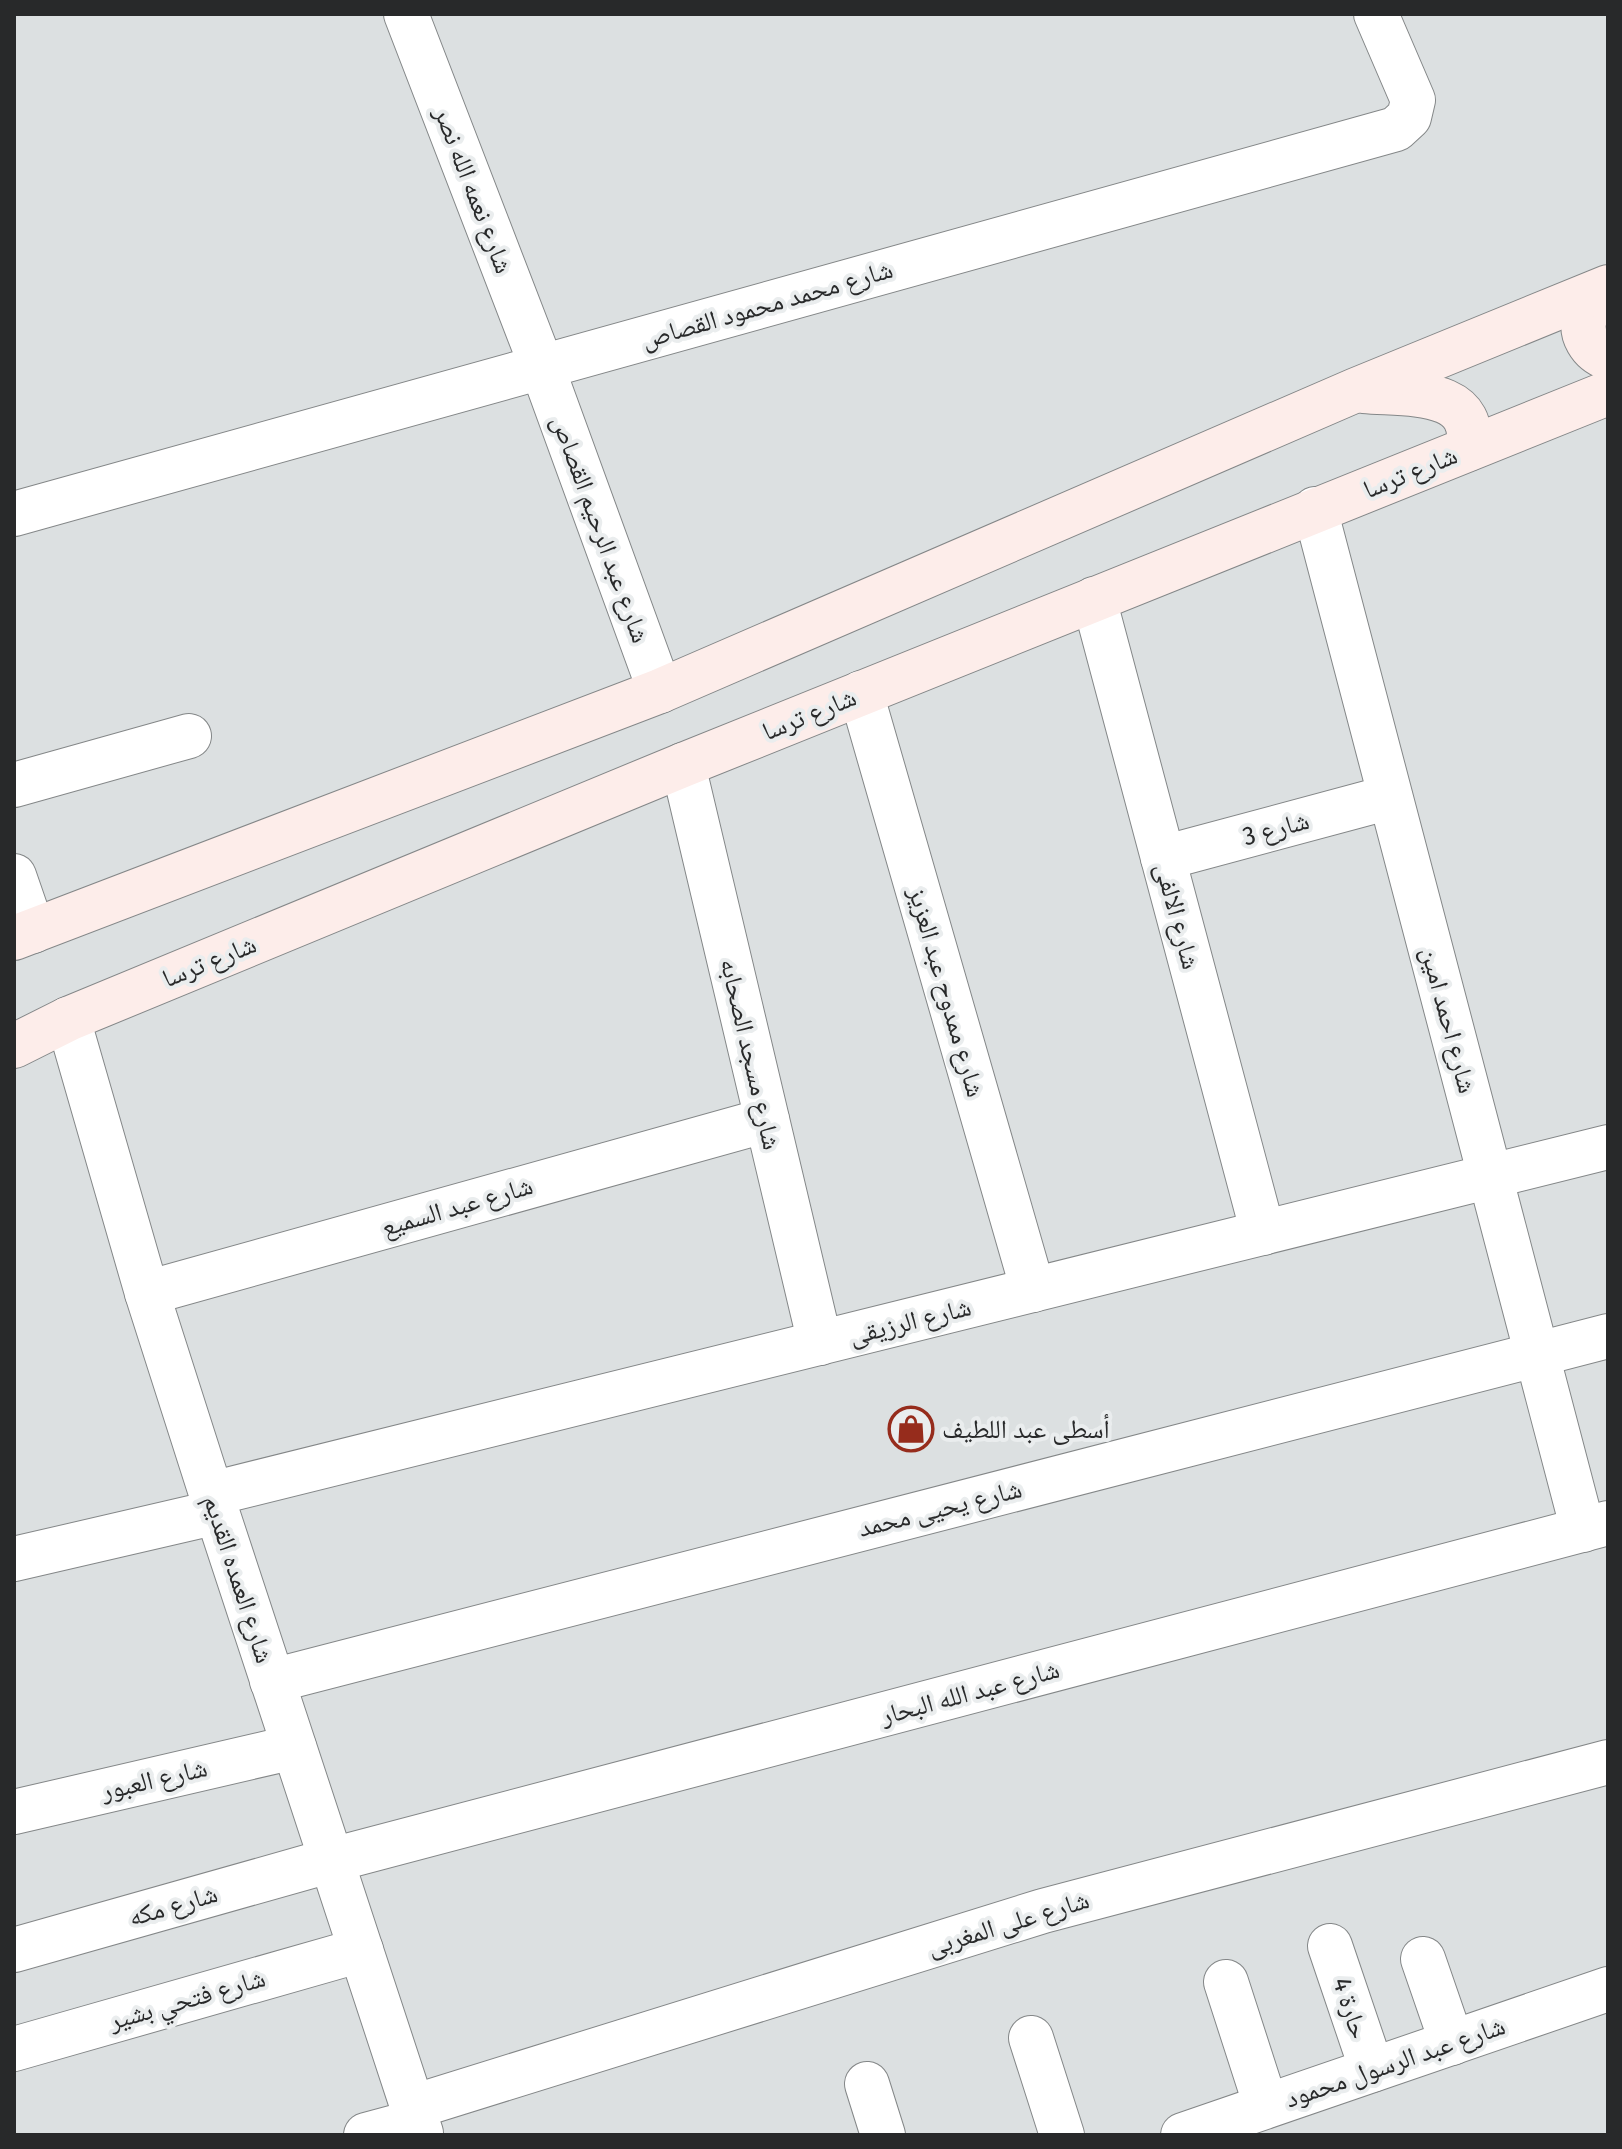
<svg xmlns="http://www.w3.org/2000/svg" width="1622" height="2149" font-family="'Fira Sans Condensed','Noto Naskh Arabic',sans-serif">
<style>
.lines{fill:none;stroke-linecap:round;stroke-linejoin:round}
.minor-casing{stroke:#848788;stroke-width:46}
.tertiary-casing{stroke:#848788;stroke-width:46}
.secondary-casing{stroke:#848788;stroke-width:46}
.minor{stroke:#fff;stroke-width:44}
.tertiary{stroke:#fff;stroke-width:44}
.secondary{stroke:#fdedea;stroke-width:44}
.labels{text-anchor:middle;stroke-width:8;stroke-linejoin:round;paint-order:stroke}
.street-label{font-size:26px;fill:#28292a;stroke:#eaedee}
.poi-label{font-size:26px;fill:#28292a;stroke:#eaedee;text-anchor:start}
</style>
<rect width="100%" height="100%" fill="#dce0e1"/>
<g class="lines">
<!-- minor casing -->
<g class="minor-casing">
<g id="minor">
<polyline points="1315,509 1583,1530"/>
<polyline points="14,514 1396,129 1409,117 1413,100 1376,14"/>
<polyline points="1094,599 1263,1233"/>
<polyline points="861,693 1033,1290"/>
<polyline points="683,765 820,1343"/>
<polyline points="14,785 189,736"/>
<polyline points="1163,858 1390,797"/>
<polyline points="14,876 33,931"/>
<polyline points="68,1019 147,1293 217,1512 421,2133"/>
<polyline points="147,1293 767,1120"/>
<polyline points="211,1494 1608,1147"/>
<polyline points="14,1559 217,1512"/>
<polyline points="272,1681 1608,1336"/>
<polyline points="14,1812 294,1747"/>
<polyline points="1330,1946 1372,2070"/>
<polyline points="14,1950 332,1860 1608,1523"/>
<polyline points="1423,1959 1452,2043"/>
<polyline points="1226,1982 1266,2106"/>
<polyline points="1031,2038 1062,2135"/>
<polyline points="14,2049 361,1950"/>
<polyline points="867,2084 883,2135"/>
<polyline points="413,2107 1043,1911 1608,1762"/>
<polyline points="366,2135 418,2121"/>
<polyline points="1183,2135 1608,1989"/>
</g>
</g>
<!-- tertiary casing -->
<g class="tertiary-casing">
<polyline id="tertiary" points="406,14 542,367 660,691"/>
</g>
<!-- secondary casing -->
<g class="secondary-casing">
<g id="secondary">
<path d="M1608,289C1601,297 1590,305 1586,315C1578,334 1591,352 1608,358"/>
<path d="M1364,391C1406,395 1479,387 1468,449"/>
<polyline points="14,938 660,691 1356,390 1608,287"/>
<polyline points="14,1046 68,1019 683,765 1608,393"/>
</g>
</g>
<!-- minor -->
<use href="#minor" class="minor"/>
<!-- tertiary -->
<use href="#tertiary" class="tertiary"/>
<!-- secondary -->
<use href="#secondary" class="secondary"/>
</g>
<!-- icons -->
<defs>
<g id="shop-ring" transform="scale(2.3)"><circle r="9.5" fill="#eaedee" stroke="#962c1c" stroke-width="1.5"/><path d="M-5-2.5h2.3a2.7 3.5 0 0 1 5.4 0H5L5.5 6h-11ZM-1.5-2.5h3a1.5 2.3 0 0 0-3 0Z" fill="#962c1c"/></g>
</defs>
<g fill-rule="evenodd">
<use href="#shop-ring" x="911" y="1429"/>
</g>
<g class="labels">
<!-- street labels -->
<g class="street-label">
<text transform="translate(474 190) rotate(69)" y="9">شارع نعمه الله نصر</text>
<text transform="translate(767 304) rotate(-16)" y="9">شارع محمد محمود القصاص</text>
<text transform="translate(1410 472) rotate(-22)" y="9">شارع ترسا</text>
<text transform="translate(601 529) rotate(70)" y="9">شارع عبد الرحيم القصاص</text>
<text transform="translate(809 714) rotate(-22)" y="9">شارع ترسا</text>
<text transform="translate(1276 828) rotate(-15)" y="9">شارع 3</text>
<text transform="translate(1178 916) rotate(75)" y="9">شارع الالفى</text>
<text transform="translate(209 961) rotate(-22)" y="9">شارع ترسا</text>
<text transform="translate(947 992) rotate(74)" y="9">شارع ممدوح عبد العزيز</text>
<text transform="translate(1449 1020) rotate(75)" y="9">شارع احمد امين</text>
<text transform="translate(751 1054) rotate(77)" y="9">شارع مسجد الصحابه</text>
<text transform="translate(457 1206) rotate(-16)" y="9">شارع عبد السميع</text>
<text transform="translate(910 1321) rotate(-14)" y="9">شارع الرزيقى</text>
<text transform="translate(940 1508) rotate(-14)" y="9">شارع يحيى محمد</text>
<text transform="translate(239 1579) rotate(72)" y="9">شارع العمده القديم</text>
<text transform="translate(970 1692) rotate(-15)" y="9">شارع عبد الله البحار</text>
<text transform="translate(154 1779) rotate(-13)" y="9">شارع العبور</text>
<text transform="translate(173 1905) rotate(-16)" y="9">شارع مكه</text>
<text transform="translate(1008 1923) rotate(-17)" y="9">شارع على المغربى</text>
<text transform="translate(187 1999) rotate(-16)" y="9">شارع فتحي بشير</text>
<text transform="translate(1351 2008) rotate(72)" y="9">حارة 4</text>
<text transform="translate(1395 2062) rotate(-19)" y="9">شارع عبد الرسول محمود</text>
</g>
<!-- poi labels -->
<g class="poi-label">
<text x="942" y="1438">أسطى عبد اللطيف</text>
</g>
</g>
<!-- border -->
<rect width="1622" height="2149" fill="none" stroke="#28292a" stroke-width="32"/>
</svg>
